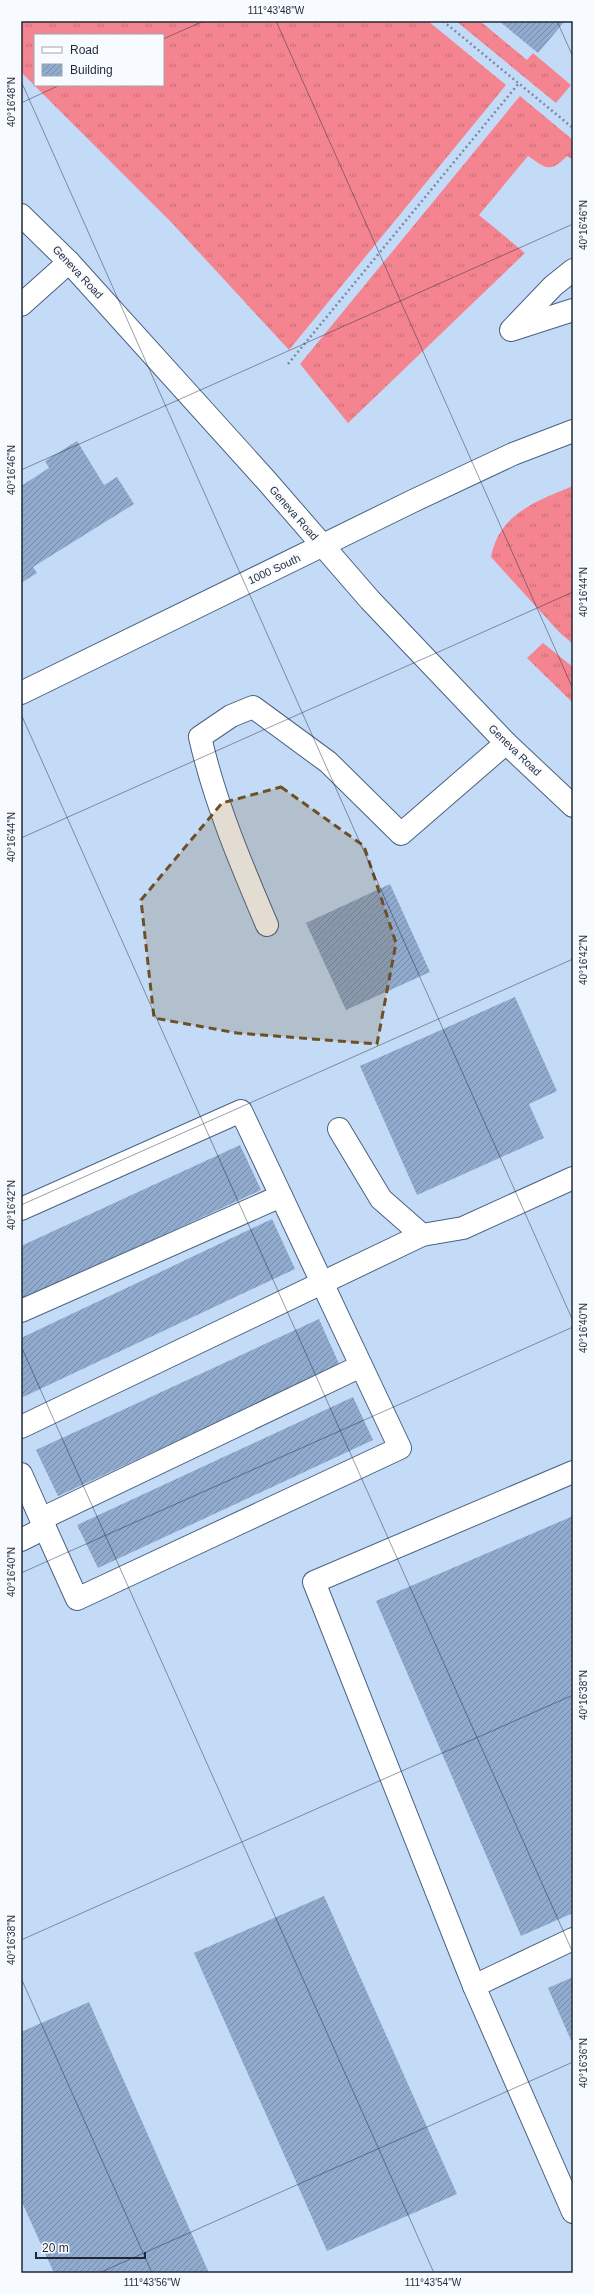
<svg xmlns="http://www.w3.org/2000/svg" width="594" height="2294" font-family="Arial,sans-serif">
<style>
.grass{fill:url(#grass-tufts);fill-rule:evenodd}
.building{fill:url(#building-hatch)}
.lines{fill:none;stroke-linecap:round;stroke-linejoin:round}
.minor-casing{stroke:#4a6282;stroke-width:24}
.major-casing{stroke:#4a6282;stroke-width:24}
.path{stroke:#798ba1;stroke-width:2.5;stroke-dasharray:2 3;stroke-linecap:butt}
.minor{stroke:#fff;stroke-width:22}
.major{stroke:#fff;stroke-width:22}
.marked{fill:#6e5024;fill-opacity:0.2;stroke:#6e5024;stroke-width:3;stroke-dasharray:8 5;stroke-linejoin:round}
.ticks{fill:none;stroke:#1f2937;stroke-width:1;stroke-opacity:0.45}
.labels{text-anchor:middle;stroke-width:4;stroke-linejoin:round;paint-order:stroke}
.street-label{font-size:11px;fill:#1f2937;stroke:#f7fafe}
.neatline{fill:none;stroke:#1f2937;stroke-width:1.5}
.ticks-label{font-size:10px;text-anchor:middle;fill:#1f2937}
</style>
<defs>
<pattern id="grass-tufts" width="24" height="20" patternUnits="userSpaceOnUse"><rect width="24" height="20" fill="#f48590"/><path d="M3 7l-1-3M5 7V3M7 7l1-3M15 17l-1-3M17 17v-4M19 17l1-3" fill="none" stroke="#c56d76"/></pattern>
<pattern id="building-hatch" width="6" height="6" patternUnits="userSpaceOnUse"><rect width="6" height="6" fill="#90abcd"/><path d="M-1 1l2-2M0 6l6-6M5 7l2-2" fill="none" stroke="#758ba7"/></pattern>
</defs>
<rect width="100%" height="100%" fill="#c4dbf8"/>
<!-- grass -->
<g class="grass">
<path d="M21,21H428L506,85L289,350L172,223L21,72ZM35,35H163V85H35Z"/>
<polygon points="456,21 480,21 527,60 533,53 571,85 556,103"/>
<path d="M520,96L573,140V160L567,156C549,174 546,168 528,156L479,215L525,253L348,423L300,364Z"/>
<path d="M573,486V644L560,633L491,557C499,514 536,501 573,486Z"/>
<polygon points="543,643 573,667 573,703 527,658"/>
</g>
<!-- building -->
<g class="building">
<polygon points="499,21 565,21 538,53"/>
<polygon points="77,441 104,485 117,477 134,504 33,567 37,573 21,583 21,486 49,468 45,461"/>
<polygon points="390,884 430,972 346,1010 306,923"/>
<polygon points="515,997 557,1091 529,1104 544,1138 417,1195 360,1066"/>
<polygon points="240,1145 261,1190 21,1301 21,1246"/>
<polygon points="272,1219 295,1269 21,1398 21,1338"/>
<polygon points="319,1319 340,1366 58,1496 36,1450"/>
<polygon points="353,1397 373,1440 98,1568 77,1525"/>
<polygon points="573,1516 573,1913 521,1936 376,1601"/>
<polygon points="324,1896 457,2194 327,2251 194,1953"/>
<polygon points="573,1977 573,2045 548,1988"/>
<polygon points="89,2002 209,2273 54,2273 21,2200 21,2032"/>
</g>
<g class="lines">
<!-- minor casing -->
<g class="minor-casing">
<g id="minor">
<polyline points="21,305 69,262"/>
<polyline points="514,329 573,310"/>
<polyline points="511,330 553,286 573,270"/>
<polyline points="21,693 413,501 513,454 573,431"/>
<path d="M267,925C241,864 215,803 200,737L231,716L253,707L328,762L401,834L506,743"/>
<polyline points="339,1129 381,1199 422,1235 463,1228 573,1178"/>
<polyline points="21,1209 241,1111 400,1448 77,1599 45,1528"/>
<polyline points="21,1311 281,1196"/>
<polyline points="21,1427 422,1235"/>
<polyline points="21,1474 45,1528 21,1540"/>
<polyline points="41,1519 361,1366"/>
<polyline points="573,1939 474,1986 573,2212"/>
<polyline points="474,1986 314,1582 573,1472"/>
</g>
</g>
<!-- major casing -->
<g class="major-casing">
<polyline id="major" points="21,215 69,262 265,479 370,600 506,743 573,806"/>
</g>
<!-- path -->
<g class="path">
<polyline points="443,21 573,128"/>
<polyline points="288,364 519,83"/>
</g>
<!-- minor -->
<use href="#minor" class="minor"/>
<!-- major -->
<use href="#major" class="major"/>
</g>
<!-- marked area -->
<path class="marked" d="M281,787L364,846L396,943L377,1044L237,1033L154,1018L141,900L222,803Z"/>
<!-- ticks -->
<path class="ticks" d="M276,21L573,689M557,21L573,57M163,39L204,21M21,81L573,1321M21,103L60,85M21,470L573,224M21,714L573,1953M21,838L573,592M21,1205L573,959M21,1346L434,2273M21,1573L573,1327M21,1940L573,1695M21,1978L152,2273M99,2273L573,2062"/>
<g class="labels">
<!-- street labels -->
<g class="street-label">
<text transform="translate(78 272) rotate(47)" y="4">Geneva Road</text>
<text transform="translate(294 513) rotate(49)" y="4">Geneva Road</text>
<text transform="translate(274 569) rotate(-25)" y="4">1000 South</text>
<text transform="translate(515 750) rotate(44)" y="4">Geneva Road</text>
</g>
</g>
<!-- border -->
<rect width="594" height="2294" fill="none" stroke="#f7fafe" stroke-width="44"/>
<!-- legend -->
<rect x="34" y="34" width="130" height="52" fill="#f7fafe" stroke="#a1a6ae"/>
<rect x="42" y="47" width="20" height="6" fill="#ffffff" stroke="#a1a6ae"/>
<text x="70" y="54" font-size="12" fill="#1f2937">Road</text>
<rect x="42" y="64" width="20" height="12" fill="url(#building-hatch)" stroke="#a1a6ae"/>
<text x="70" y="74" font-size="12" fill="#1f2937">Building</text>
<!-- scale -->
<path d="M36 2252v6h109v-6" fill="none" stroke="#1f2937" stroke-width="2"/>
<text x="42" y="2252" font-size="12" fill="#1f2937" stroke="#f7fafe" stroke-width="3" paint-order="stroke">20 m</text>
<rect x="22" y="22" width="550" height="2250" class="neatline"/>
<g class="ticks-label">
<text x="276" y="14">111°43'48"W</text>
<text transform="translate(11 102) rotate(-90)" y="4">40°16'48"N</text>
<text transform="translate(583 225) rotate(-90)" y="4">40°16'46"N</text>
<text transform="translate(11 470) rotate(-90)" y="4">40°16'46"N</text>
<text transform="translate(583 592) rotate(-90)" y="4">40°16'44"N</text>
<text transform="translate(11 837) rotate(-90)" y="4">40°16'44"N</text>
<text transform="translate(583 960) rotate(-90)" y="4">40°16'42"N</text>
<text transform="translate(11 1205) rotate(-90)" y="4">40°16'42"N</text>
<text transform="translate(583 1328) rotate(-90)" y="4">40°16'40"N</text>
<text transform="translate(11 1572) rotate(-90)" y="4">40°16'40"N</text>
<text transform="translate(583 1695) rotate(-90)" y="4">40°16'38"N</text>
<text transform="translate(11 1940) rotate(-90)" y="4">40°16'38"N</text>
<text transform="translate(583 2063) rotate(-90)" y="4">40°16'36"N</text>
<text x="152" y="2286">111°43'56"W</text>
<text x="433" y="2286">111°43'54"W</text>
</g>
</svg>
